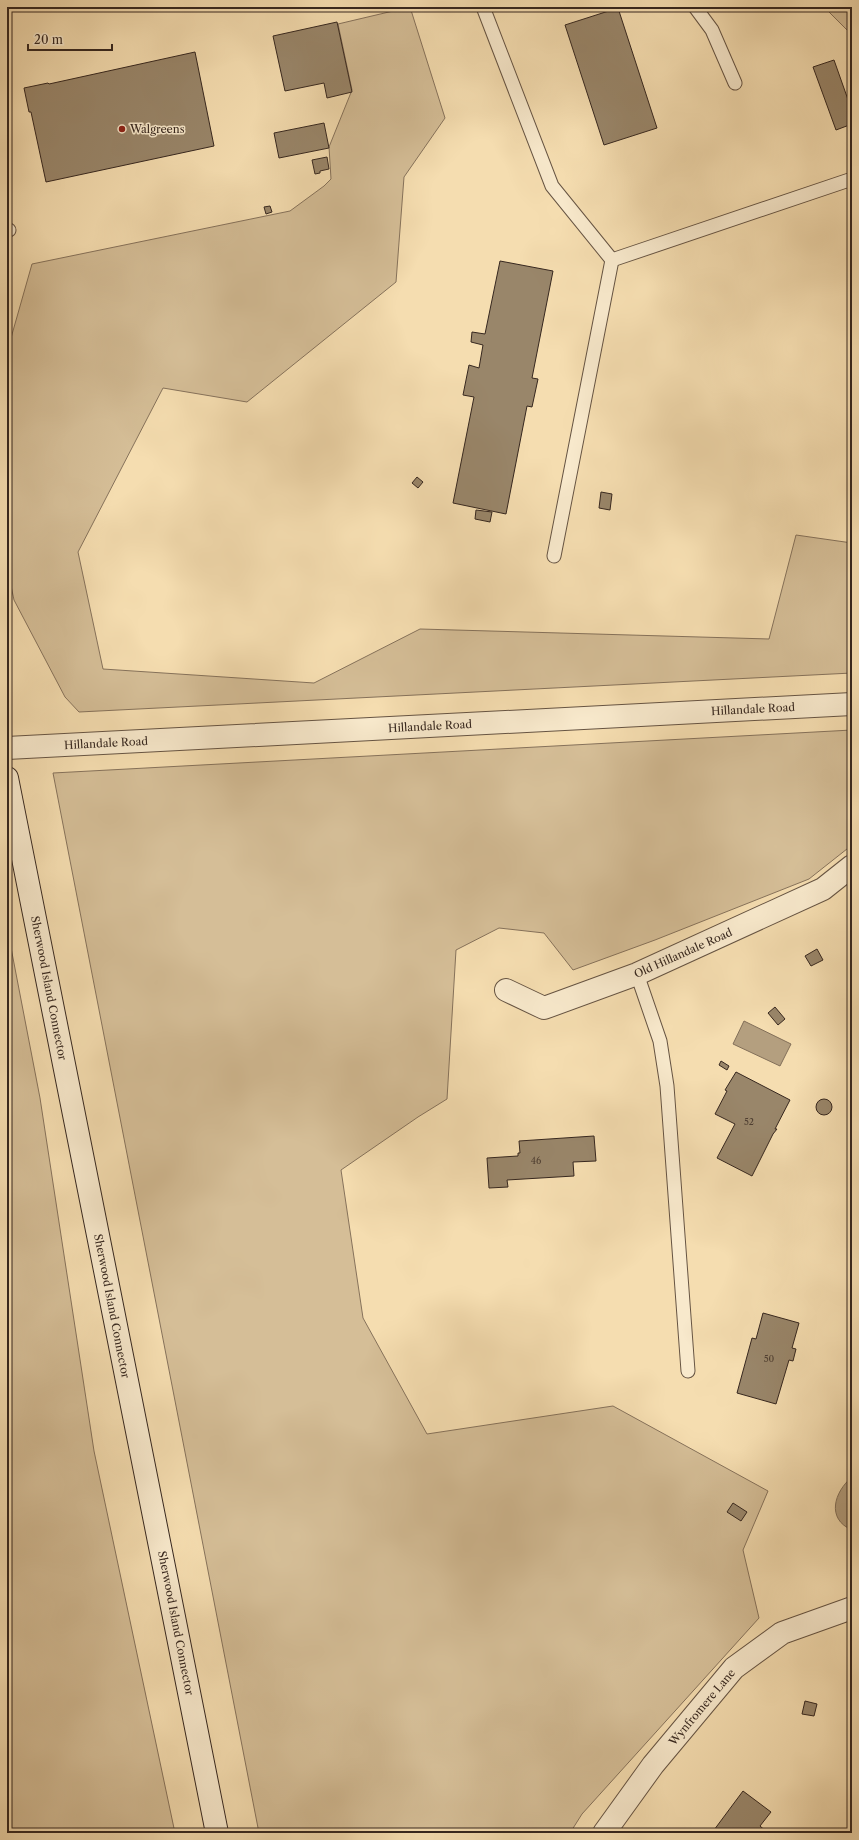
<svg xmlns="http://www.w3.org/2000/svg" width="859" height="1840" font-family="'Libre Caslon Text',serif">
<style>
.green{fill:#d5be97;stroke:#86725b}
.water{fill:#b49f7f;stroke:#826f59}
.building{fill:#99866a;stroke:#36271f}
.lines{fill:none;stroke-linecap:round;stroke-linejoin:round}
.service-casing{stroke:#665443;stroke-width:15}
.minor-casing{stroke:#665443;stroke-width:24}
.secondary-casing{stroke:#36271f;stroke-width:24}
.service{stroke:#f8e9cc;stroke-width:13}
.minor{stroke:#f8e9cc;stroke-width:22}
.secondary{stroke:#f8e9cc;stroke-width:22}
.poi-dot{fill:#8f2418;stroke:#f8e9cc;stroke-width:1.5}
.labels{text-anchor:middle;stroke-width:3;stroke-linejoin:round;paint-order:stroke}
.number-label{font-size:9px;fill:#4f3f32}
.poi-label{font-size:11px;fill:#36271f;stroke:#f8e9cc;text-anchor:start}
.street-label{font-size:11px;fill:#36271f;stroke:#f8e9cc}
</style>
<rect width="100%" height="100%" fill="#f5ddb0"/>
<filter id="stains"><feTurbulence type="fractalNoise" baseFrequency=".005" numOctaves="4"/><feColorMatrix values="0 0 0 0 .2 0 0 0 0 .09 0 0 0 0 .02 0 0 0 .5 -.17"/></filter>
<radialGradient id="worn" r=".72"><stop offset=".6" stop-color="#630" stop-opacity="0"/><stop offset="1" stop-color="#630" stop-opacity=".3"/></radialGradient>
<!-- green -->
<g class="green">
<polygon points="410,7 445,118 404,177 396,282 247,402 163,388 78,552 103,669 314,683 420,629 769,639 796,535 852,543 852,673 79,712 65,697 14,600 7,567 7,352 32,264 290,211 324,186 331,179 329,147 352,90 338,24"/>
<polygon points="824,7 852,7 852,35"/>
<polygon points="852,730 852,845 809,879 655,940 573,970 544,933 499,928 456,950 447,1099 418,1117 341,1170 363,1318 427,1434 613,1406 768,1491 743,1550 759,1618 582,1814 570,1833 259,1833 53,773"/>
<polygon points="7,927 40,1098 94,1451 175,1833 7,1833"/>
</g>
<!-- water -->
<g class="water">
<polygon points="744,1021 791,1044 780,1066 733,1044"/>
<path d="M852,1477V1530C826,1519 834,1492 852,1477Z"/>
</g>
<!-- building -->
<g class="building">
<polygon points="618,8 657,128 604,145 565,25"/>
<polygon points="337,22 352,92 327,98 324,83 285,91 273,36"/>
<polygon points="195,52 214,146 46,182 31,112 29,112 24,88 48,83 49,84"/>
<polygon points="834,60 852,111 852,124 836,130 813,67"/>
<polygon points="324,123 329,148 279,158 274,133"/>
<polygon points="327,157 329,169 320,171 320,173 315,174 312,160"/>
<polygon points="270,206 272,212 266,214 264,207"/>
<polygon points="500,261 553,271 532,378 538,379 532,407 527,406 506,514 453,503 474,397 463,395 469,365 479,368 483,345 471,342 472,332 485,334"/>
<polygon points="417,477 423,482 418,488 412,483"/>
<polygon points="601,492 612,494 610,510 599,508"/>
<polygon points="476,510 492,512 490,522 475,519"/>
<polygon points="817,949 823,960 811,966 805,956"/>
<polygon points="775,1007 785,1019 778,1025 768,1013"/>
<polygon points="721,1061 729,1066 727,1070 719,1065"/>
<polygon points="736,1072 790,1100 775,1129 777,1129 773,1134 752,1176 717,1158 735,1124 715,1114 727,1091 725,1090"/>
<circle cx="824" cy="1107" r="8"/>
<polygon points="594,1136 596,1161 573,1162 574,1176 507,1180 508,1187 489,1188 487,1158 518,1156 518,1153 520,1153 519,1141"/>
<polygon points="763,1313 799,1323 792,1348 796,1349 793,1361 789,1360 776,1404 737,1393 752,1338 756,1339"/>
<polygon points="733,1503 747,1512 741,1521 727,1512"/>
<polygon points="805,1701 817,1704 814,1716 802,1714"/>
<polygon points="743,1791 771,1812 760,1826 768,1833 709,1833 712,1829 714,1830"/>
</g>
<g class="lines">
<!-- service casing -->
<g class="service-casing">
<g id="service">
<polyline points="483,7 552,186 612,260 852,179"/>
<polyline points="695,7 712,30 735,83"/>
<polyline points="7,230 9,230 7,231"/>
<polyline points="554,556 612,260"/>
<polyline points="637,974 660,1041 667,1086 688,1371"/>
</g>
</g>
<!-- minor casing -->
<g class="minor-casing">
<g id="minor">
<polyline points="7,748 852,704"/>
<polyline points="506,990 544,1008 637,974 823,889 852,866"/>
<polyline points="604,1833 653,1765 734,1668 782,1633 852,1608"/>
</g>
</g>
<!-- secondary casing -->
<g class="secondary-casing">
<polyline id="secondary" points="7,778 217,1833"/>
</g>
<!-- service -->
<use href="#service" class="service"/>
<!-- minor -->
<use href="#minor" class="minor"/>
<!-- secondary -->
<use href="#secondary" class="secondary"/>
</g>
<!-- markers -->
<circle class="poi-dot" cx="122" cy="129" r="4"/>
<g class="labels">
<!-- number labels -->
<g class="number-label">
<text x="749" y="1125">52</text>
<text x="536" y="1164">46</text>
<text x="769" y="1362">50</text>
</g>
<!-- poi labels -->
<g class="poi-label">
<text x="130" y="133">Walgreens</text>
</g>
<!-- street labels -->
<g class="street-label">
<text transform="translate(753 709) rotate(-3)" y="4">Hillandale Road</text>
<text transform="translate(430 726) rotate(-3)" y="4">Hillandale Road</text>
<text transform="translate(106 743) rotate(-3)" y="4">Hillandale Road</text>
<text transform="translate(683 953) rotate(-24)" y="4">Old Hillandale Road</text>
<text transform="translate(49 988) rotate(79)" y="4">Sherwood Island Connector</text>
<text transform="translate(112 1306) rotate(79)" y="4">Sherwood Island Connector</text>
<text transform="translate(176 1623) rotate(79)" y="4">Sherwood Island Connector</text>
<text transform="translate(702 1707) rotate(-50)" y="4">Wynfromere Lane</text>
</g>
</g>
<!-- margin -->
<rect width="859" height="1840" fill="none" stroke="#f5ddb0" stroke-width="24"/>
<rect x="8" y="8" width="843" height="1824" fill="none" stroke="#36271f" stroke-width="2"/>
<rect x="12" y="12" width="835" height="1816" fill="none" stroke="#36271f"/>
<!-- scale -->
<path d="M28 44v6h84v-6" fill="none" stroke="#36271f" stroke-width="2"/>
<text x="34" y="44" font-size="12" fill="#36271f" stroke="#f8e9cc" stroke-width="3" paint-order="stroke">20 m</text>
<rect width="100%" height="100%" filter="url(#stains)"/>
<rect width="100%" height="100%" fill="url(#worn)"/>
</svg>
